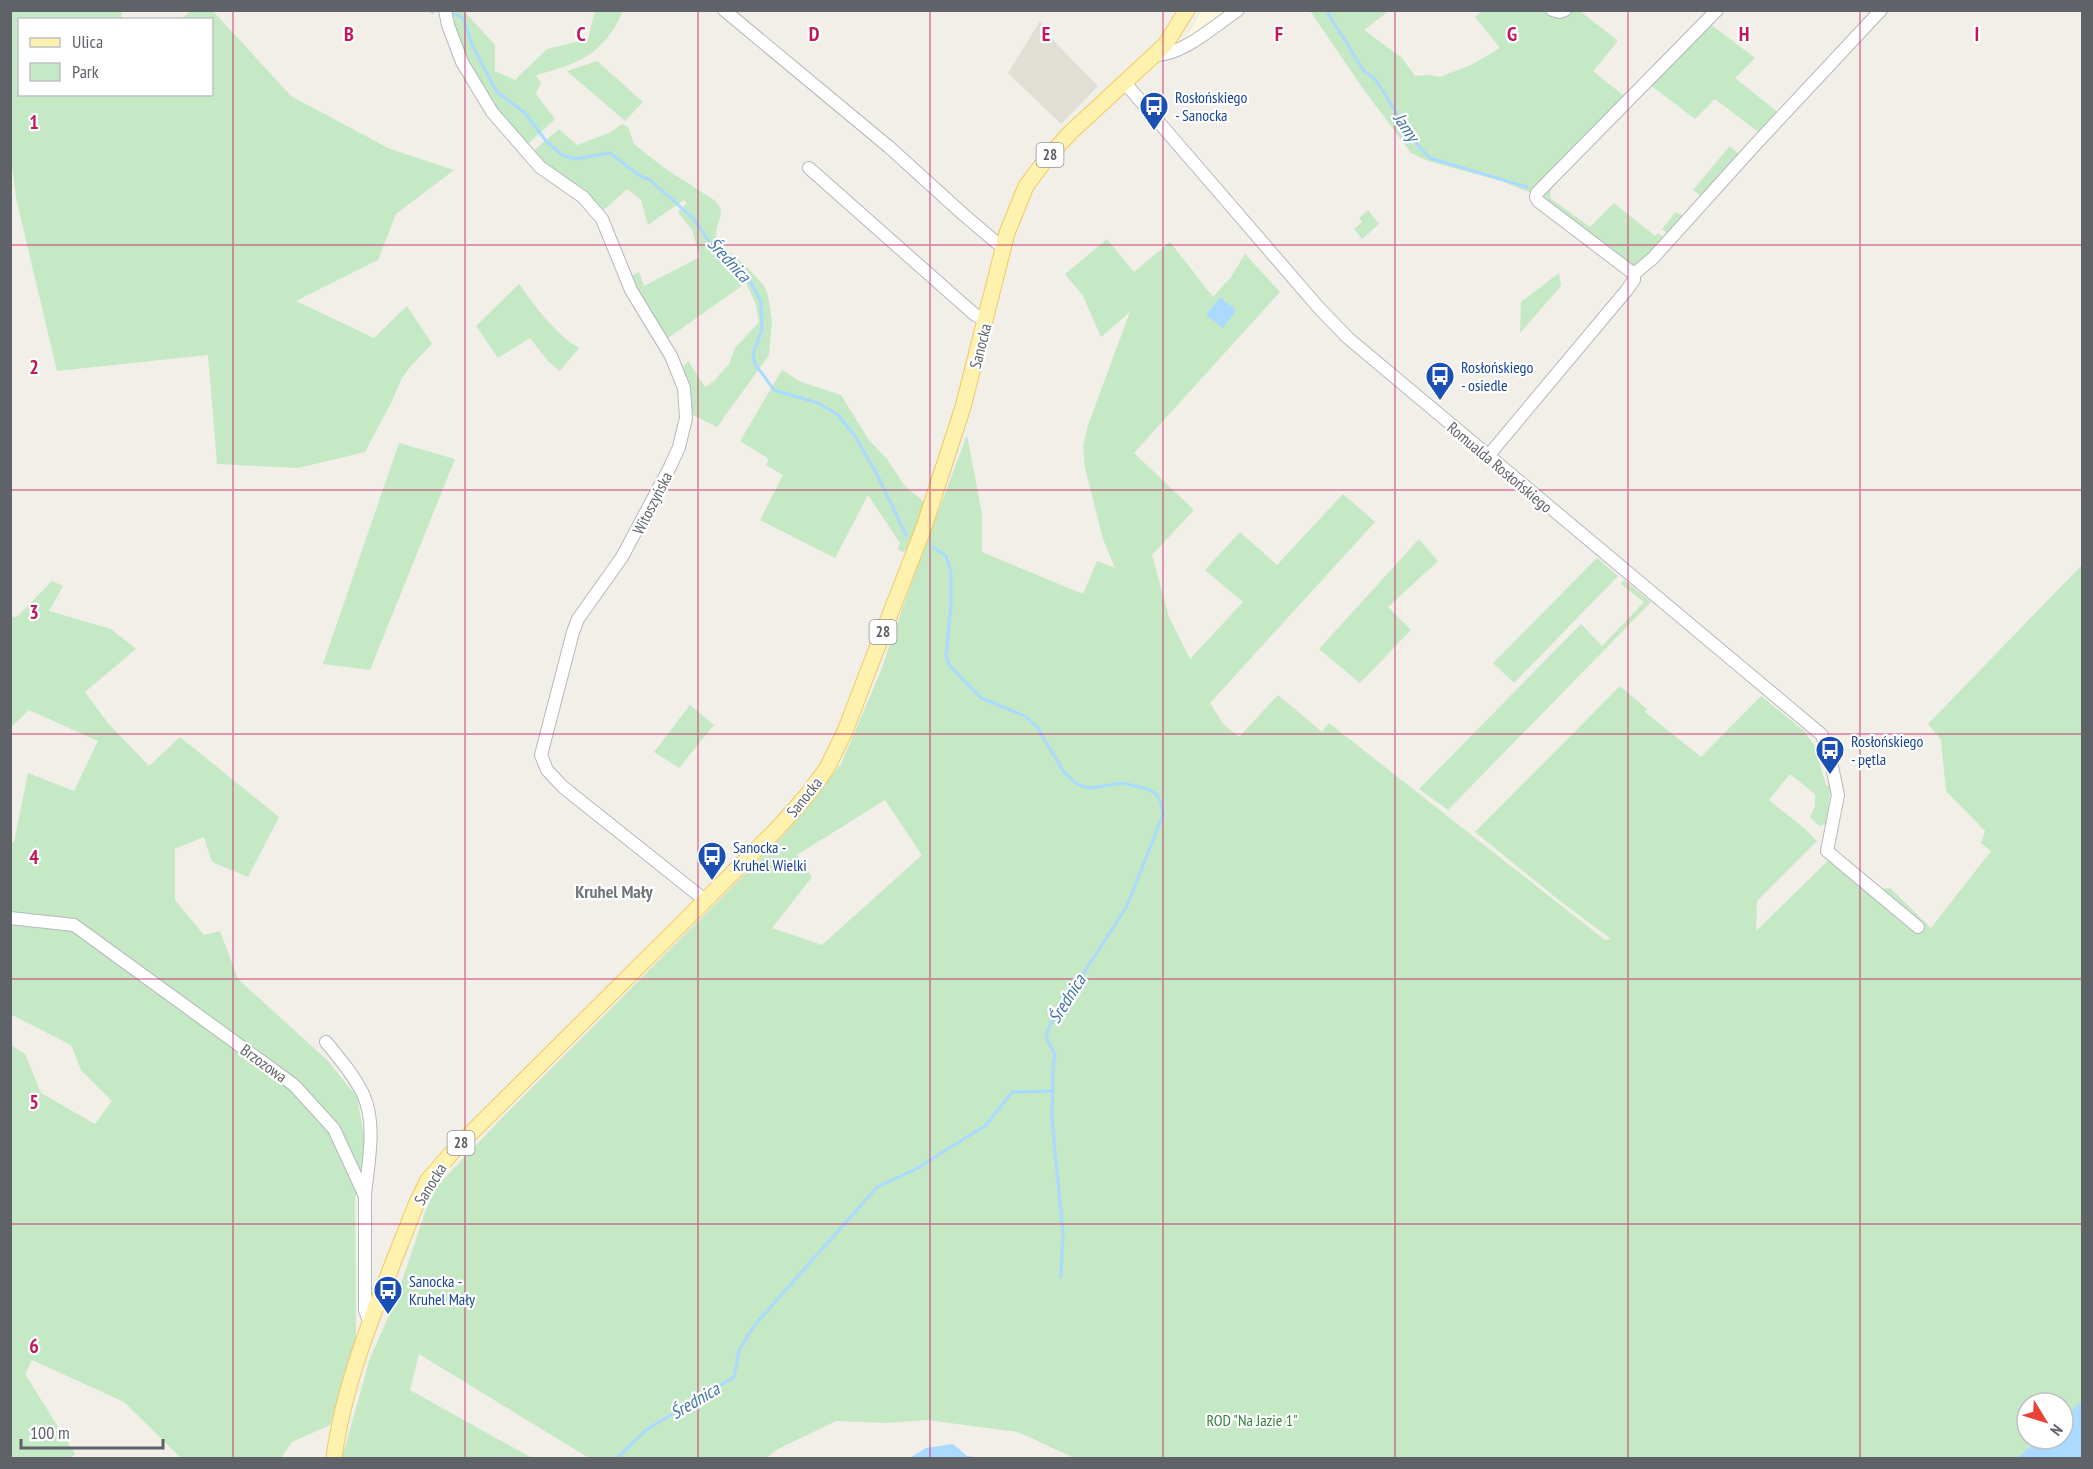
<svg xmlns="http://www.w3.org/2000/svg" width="2093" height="1469" font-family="'PT Sans Narrow',sans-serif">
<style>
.commercial{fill:#fef7e0}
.education{fill:#e1ded6}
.green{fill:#c5e8c5;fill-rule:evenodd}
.water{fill:#aadaff}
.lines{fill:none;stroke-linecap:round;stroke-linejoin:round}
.stream{stroke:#aadaff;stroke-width:3}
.minor-casing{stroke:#b5b8bc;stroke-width:14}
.major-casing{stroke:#f2c960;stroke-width:17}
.minor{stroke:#fff;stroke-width:12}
.major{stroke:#fff2af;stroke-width:15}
.grid{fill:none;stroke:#c2185b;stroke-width:1.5;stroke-opacity:0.55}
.labels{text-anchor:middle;stroke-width:4.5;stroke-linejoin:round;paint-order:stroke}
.shield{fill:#fff;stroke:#8f9295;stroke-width:1.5}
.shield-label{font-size:15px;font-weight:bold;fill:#5f6368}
.transit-label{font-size:16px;fill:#164399;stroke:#fff;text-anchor:start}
.street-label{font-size:16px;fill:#5f6368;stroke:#fff}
.park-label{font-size:16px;fill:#348238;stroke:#fff}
.water-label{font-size:18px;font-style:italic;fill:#4174aa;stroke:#fff}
.neighbourhood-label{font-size:18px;font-weight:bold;fill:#70757a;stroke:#fff}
.grid-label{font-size:20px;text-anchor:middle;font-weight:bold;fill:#c2185b;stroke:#fff;stroke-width:4.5;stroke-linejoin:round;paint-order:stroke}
</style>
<rect width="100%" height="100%" fill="#f1efe8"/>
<!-- commercial -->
<polygon class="commercial" points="1202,11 1233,11 1188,39 1186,38"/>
<!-- education -->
<polygon class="education" points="1040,21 1051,31 1048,35 1098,86 1061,124 1008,73"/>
<!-- green -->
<g class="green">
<polygon points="10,11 122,11 121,19 20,20 20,94 212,94 212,20 181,19 191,11 213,11 291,96 390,149 454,170 396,214 378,260 296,301 374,338 407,306 432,344 410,367 402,378 392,401 365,452 298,468 217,464 208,355 57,371 16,198 11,157"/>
<path d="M448,11H464L495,45V71L515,80L547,49L588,39L595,11H623C605,53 579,64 536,75L541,83L536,94L555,119L528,144L484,97L450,22Z"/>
<polygon points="1310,11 1384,11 1386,13 1364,30 1402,58 1415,76 1429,75 1440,77 1471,65 1500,48 1475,17 1483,11 1580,11 1618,41 1593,71 1624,96 1640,80 1642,82 1532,193 1501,181 1428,161 1411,153 1364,90"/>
<polygon points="1709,23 1755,58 1735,78 1780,114 1761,134 1715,99 1695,119 1649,84"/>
<polygon points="597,61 643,102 625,121 567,71"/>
<path d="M622,124L628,127L634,144L663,167L714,200C728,214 717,218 716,233C716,236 717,240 718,243L747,267L764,286L768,295L772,321L769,355L717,427L691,414L689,386L683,367L688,361L705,387L714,381L729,364L735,348L759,322L756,304L746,283L668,338L635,292L629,277L639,272L644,286L700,257L692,230L678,212L687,203L684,200L648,225L641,200L627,189L604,210C582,187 554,175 532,152L559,129L577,145L611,132Z"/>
<polygon points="1730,146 1740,155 1704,198 1693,190"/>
<polygon points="1554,180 1557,183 1551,189 1550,198 1590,227 1614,203 1655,236 1658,233 1665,239 1635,268 1541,198"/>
<polygon points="1368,210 1379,224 1362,239 1354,229 1362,222 1359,218"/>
<polygon points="1676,212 1684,217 1669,235 1662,229"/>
<path d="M1107,239L1134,272L1170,242L1213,297L1231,277L1245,254L1280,292L1134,453L1194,510L1152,555L1169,617L1190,659L1243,602L1205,570L1240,532L1277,565L1343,494L1375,522L1210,703L1223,724L1239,737L1278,695L1322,732L1329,723L1605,940L1611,939L1560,901L1475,832L1620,686L1647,709L1645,712L1701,757L1761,696L1804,731L1814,745L1826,785L1831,787L1826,824L1819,826L1810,817L1815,806V794L1790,774L1769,800L1805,829L1817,841L1757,901L1756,931L1833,856L1881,889L1890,888L1931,928L1991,851L1981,843L1985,831L1946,791L1941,740L1928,724L2082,565V1401L2063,1418V1403H2027V1439H2039L2017,1458H1074L1018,1432L927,1420L887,1423L836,1421L776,1450L767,1458H589L419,1354L410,1390L532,1458H342L370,1358L395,1302L424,1215L436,1187L500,1120L783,836L841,764L880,673L915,573L967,435L982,514V552L1083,594L1097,561L1115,568L1103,539L1085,468L1083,446L1088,425L1130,312L1101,337L1083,296L1065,274ZM885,800L922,855L822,945L772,928L812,877L797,855Z"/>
<polygon points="1559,273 1561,286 1520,333 1521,302"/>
<path d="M519,284C536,307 554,333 579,348L560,371L548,361L530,338L498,358L476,326Z"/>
<polygon points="782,370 801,382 841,395 869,440 887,459 904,485 924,502 908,550 902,552 898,549 900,543 868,495 835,558 760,520 783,475 766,465 769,459 740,441"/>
<polygon points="399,443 455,459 370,670 323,664"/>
<polygon points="1419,539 1438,561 1388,607 1411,630 1360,683 1319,649"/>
<polygon points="1597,558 1618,576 1514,683 1493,663"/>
<polygon points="1624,580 1651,602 1448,810 1419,789 1581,624 1602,646 1644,602 1621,584"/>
<polygon points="52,581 63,586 49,611 111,629 136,649 85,692 107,722 149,766 180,737 279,817 248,877 212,862 204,837 175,849 175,900 204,935 220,931 238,979 327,1060 357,1097 366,1147 364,1185 355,1196 356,1337 330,1425 292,1442 281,1458 181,1458 124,1402 32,1360 25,1374 75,1454 70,1458 11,1458 11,1045 25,1054 41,1093 95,1124 112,1101 81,1070 71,1045 10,1014 11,842 14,842 28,773 74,791 98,741 29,710 11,727 11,618 18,616"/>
<polygon points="690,705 714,725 679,768 654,752"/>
</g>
<!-- water -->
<g class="water">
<polygon points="1220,297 1236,310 1223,328 1206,315"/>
<polygon points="2082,1401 2082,1458 2017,1458 2039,1439 2063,1439 2063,1418"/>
<polygon points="953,1444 967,1456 983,1458 909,1458 926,1448"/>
</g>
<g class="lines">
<!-- stream -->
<g class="stream">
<polyline points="428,10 433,12"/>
<polyline points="1326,10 1364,71 1376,80 1415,142 1430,158 1527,187"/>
<polyline points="455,14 463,18 472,45 497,92 525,113 546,141 562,155 576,159 610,153 640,176 650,180 694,219 719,256 751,283 761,302 762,329 753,354 755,364 774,390 818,403 837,414 855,436 877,474 906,535"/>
<polyline points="933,547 946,556 951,572 951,606 946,656 950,666 981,698 1025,716 1038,728 1063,771 1078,785 1090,788 1122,783 1148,789 1157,795 1161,802 1163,815 1127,906 1050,1025 1046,1037 1055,1055 1053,1067 1052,1121 1063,1232 1061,1277"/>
<polyline points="617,1458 646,1430 734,1377 739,1351 753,1327 877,1187 916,1169 986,1125 1012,1092 1052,1091"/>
</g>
<!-- minor casing -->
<g class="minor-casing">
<g id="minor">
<polyline points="445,10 448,25 462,62 492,112 540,167 583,197 602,219 631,290 671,356 684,388 686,418 679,447 670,467 622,557 578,619 573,632 541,755 547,770 563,787 706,901"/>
<polyline points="724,10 889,147 964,215 997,243 1004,246"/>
<polyline points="1552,10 1560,12 1565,10"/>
<path d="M1154,55C1182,56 1214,26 1238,10"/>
<polyline points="1125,83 1319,308 1348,338 1822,735 1831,762 1838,795 1827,851 1918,927"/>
<polyline points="809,168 974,314 986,321"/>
<polyline points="1634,274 1538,201 1536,197 1537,193 1717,10"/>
<polyline points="1488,456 1626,291 1634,280 1634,274 1653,258 1754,146 1881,10"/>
<polyline points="10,918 74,925 294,1085 334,1129 365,1196 365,1310 370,1324"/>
<path d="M326,1042C339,1058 354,1075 363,1094C377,1124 368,1163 365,1195"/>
</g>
</g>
<!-- major casing -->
<g class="major-casing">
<path id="major" d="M334,1458C345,1372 386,1283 417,1202L428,1180L456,1148L777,829L808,794L827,768L846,729L865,679L924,527L963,407L1007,233L1026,186L1047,158L1071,132L1165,45L1187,10"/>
</g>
<!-- minor -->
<use href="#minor" class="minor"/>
<!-- major -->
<use href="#major" class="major"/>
</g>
<!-- grid -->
<path class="grid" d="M233,10V1458M465,10V1458M698,10V1458M930,10V1458M1163,10V1458M1395,10V1458M1628,10V1458M1860,10V1458M10,245H2082M10,490H2082M10,734H2082M10,979H2082M10,1224H2082"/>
<!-- icons -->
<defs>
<g id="bus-pin" transform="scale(1.5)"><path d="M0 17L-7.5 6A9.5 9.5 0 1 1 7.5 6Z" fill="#1a4fb4" stroke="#fff"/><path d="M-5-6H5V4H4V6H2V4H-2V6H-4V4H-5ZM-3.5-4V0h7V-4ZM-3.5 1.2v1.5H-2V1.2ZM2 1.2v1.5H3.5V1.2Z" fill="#fff"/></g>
</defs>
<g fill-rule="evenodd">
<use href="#bus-pin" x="1154" y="106"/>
<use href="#bus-pin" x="1440" y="376"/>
<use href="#bus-pin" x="1830" y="750"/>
<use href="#bus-pin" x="712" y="856"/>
<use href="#bus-pin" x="388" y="1290"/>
</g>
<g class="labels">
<!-- shield labels -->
<g class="shield">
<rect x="1036.5" y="143" width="27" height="24" rx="4.5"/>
<rect x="869.5" y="620" width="27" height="24" rx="4.5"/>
<rect x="447.5" y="1131" width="27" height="24" rx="4.5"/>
</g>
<g class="shield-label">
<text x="1050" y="160">28</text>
<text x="883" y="637">28</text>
<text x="461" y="1148">28</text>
</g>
<!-- transit labels -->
<g class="transit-label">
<text x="1175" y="103">Rosłońskiego<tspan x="1175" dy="18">- Sanocka</tspan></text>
<text x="1461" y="373">Rosłońskiego<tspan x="1461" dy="18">- osiedle</tspan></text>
<text x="1851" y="747">Rosłońskiego<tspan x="1851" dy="18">- pętla</tspan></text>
<text x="733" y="853">Sanocka -<tspan x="733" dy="18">Kruhel Wielki</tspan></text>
<text x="409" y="1287">Sanocka -<tspan x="409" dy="18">Kruhel Mały</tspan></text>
</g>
<!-- street labels -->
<g class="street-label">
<text transform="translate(980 346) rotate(-76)" y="6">Sanocka</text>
<text transform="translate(1500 467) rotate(40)" y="6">Romualda Rosłońskiego</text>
<text transform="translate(652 503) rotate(-63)" y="6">Witoszyńska</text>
<text transform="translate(804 797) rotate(-51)" y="6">Sanocka</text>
<text transform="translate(264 1063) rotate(36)" y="6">Brzozowa</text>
<text transform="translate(430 1184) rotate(-58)" y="6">Sanocka</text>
</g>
<!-- park labels -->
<g class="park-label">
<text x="1252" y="1426">ROD "Na Jazie 1"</text>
</g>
<!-- water labels -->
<g class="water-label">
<text transform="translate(1406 127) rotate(56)" y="6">Jamy</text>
<text transform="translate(729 260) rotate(47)" y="6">Średnica</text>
<text transform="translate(1067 999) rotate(-58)" y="6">Średnica</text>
<text transform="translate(695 1401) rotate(-31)" y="6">Średnica</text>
</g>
<!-- neighbourhood labels -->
<g class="neighbourhood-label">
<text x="614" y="898">Kruhel Mały</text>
</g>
</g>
<g class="grid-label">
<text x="349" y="41">B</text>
<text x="581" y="41">C</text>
<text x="814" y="41">D</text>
<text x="1046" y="41">E</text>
<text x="1279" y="41">F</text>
<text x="1512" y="41">G</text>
<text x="1744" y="41">H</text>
<text x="1977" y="41">I</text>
<text x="34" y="129">1</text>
<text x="34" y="374">2</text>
<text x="34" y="619">3</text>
<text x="34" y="864">4</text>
<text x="34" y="1109">5</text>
<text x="34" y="1353">6</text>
</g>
<!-- border -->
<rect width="2093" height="1469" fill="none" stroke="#5f6368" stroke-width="24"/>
<!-- legend -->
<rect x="18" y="18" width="195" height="78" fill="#ffffff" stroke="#bfc1c3" stroke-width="1.5"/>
<rect x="30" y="38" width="30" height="9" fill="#fff2af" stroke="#bfc1c3" stroke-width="1.5"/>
<text x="72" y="48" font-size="18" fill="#5f6368">Ulica</text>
<rect x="30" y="63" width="30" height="18" fill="#c5e8c5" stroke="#bfc1c3" stroke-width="1.5"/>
<text x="72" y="78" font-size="18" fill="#5f6368">Park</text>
<!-- north arrow -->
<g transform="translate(2045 1421) rotate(128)"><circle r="28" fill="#ffffff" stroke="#bfc1c3" stroke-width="1.5"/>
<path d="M0-4.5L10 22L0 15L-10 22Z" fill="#ea4335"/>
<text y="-9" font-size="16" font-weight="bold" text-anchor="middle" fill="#5f6368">N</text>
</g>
<!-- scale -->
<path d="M21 1439v9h142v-9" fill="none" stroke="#5f6368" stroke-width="3"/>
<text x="30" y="1439" font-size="18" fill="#5f6368" stroke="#ffffff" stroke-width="4.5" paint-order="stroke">100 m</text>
</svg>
